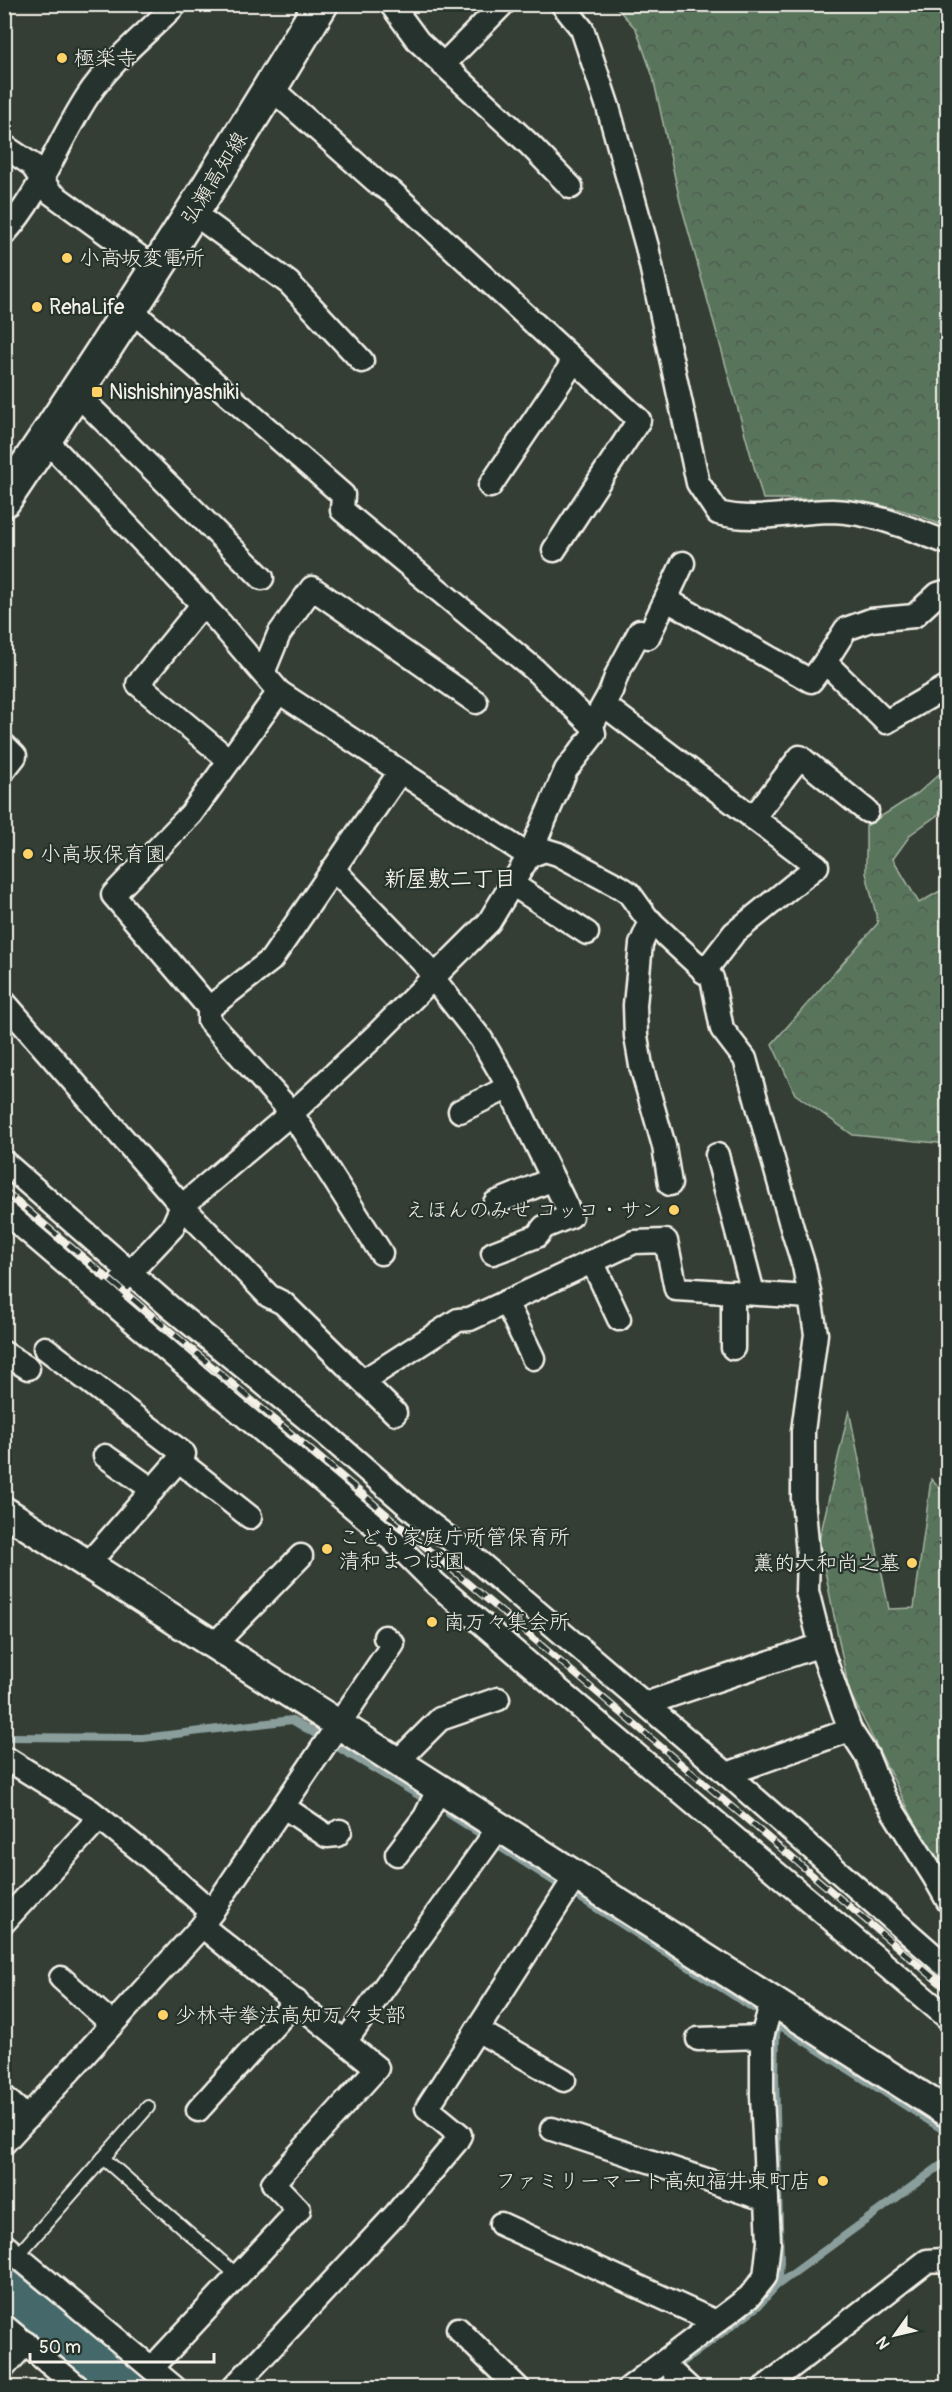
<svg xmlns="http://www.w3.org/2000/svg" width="952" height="2392" font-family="Pangolin,'Klee One',sans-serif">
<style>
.forest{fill:url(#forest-crowns);stroke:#a6b3a2;stroke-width:1.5}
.water{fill:#44676a;stroke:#8a9e9c;stroke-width:1.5}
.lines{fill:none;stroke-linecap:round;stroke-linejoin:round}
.stream{stroke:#8a9e9c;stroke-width:8}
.service-casing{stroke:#f4f1e8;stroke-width:16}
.minor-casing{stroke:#f4f1e8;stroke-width:27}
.tertiary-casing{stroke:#f4f1e8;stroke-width:33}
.secondary-casing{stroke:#f4f1e8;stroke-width:38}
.service{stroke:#26332d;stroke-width:12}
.minor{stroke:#26332d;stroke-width:22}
.tertiary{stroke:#26332d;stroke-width:28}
.secondary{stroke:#26332d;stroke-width:33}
.rail-casing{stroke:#f4f1e8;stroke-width:7}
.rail{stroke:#26332d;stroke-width:4.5;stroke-dasharray:14;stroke-linecap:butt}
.poi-dot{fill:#ffd166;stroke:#26332d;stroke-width:2}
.labels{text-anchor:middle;stroke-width:4.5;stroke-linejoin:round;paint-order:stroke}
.poi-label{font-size:21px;fill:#f4f1e8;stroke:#26332d;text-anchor:start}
.street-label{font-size:21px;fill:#f4f1e8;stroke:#26332d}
.neighbourhood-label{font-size:22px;font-weight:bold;fill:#f4f1e8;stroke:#26332d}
</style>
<defs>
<pattern id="forest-crowns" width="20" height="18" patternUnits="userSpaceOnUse" patternTransform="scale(1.5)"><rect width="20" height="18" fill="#58755c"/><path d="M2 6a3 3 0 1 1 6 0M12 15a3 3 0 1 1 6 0" fill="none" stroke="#505c50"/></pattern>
</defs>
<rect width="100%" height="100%" fill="#343e35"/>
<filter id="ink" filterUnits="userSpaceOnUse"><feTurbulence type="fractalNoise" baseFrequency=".0167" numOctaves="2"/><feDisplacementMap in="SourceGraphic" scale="12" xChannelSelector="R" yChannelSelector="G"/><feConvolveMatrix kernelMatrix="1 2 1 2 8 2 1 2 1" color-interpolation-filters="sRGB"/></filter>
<g filter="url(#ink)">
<!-- forest -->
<g class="forest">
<path d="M614,5H947V528C888,497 828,499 763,499L680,201L653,77L636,29Z"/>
<polygon points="947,767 947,808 911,834 893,859 919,903 947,887 947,1144 853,1135 795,1094 772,1044 878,923 866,873 866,826 918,793"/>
<polygon points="849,1410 889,1609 914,1608 931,1479 947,1495 947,1886 849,1691 819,1541"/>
</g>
<!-- water -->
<polygon class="water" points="4,2263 158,2387 98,2387 5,2312"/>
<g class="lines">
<!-- stream -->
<g class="stream">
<polyline points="4,1737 143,1738 292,1720 420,1796"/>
<polyline points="449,1814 482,1835"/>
<polyline points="497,1845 560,1885"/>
<polyline points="574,1894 753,2008"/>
<polyline points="776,2286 948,2160"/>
<polyline points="648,2388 758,2306 775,2287 779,2275 780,2262 775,2076 776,2033 779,2025 948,2133"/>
</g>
<!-- service casing -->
<g class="service-casing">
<g id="service">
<polyline points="103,2158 238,2276"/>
<polyline points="17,2256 148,2107"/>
</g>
</g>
<!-- minor casing -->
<g class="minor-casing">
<g id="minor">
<polyline points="391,4 418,41 530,145 571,187"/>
<path d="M562,4L582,29L608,107L647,247L698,483L718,513C757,523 793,511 832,511C873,512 910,529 948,543"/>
<polyline points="443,65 503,4"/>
<polyline points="271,88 379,184 392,192 639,420 554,550"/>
<polyline points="4,146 31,164 51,193 156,269"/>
<polyline points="192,212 289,283 362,361"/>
<path d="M4,234C40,194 58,142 87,97C110,62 146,34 176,4"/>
<polyline points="130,309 343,495 342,510 534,669 592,725"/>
<polyline points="76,393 262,578"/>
<polyline points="45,439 220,623 279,692 529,856 545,850 558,854 620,887 629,893 647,918 712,978 722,1029 745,1059 792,1228 804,1266 810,1297"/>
<polyline points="490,486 574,361"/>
<polyline points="667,600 811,681 825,662 886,722 948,686"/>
<polyline points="203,604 138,684 229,760"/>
<polyline points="825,662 846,629 871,620 914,616 938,594 948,591"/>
<polyline points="263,673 279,634 312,588 476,702"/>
<polyline points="279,692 191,814 113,895 209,1008 209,1021 291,1112 381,1253"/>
<polyline points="604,705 817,866 734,933 704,972"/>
<polyline points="4,745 15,756 4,770"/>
<polyline points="753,818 800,757 867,811"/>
<polyline points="333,869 428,968 437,983 481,1039 506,1082 571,1216 544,1227 537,1236 493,1253"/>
<polyline points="512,884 587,933"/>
<polyline points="651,921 641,944 635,1005 636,1036 641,1066 664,1146 670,1184"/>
<polyline points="4,1002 182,1206 269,1296 283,1303 395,1413"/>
<polyline points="209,1008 271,960 400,772"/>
<polyline points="460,1111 509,1087"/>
<polyline points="717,1155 753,1293"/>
<polyline points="4,1162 171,1308 323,1432 415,1512 473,1557 727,1774 948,1968"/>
<polyline points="495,1203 553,1179"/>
<polyline points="4,1211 209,1386 392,1540 435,1583 557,1688 948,2018"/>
<polyline points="592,1261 619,1319"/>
<polyline points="733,1292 733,1348"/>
<polyline points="106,1298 172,1228 182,1206 302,1104 376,1035 489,922 529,856 566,770 594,734 592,725 611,691 617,674 640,631 648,637 683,563"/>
<polyline points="506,1302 533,1358"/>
<polyline points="45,1348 184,1454 88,1564"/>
<polyline points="4,1353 28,1368"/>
<polyline points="363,1381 458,1320 470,1319 634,1242 666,1241 676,1289 810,1297 816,1334 803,1431 803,1499 808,1554 807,1591 823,1654 850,1730 867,1756 884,1797 935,1878 948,1901"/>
<polyline points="105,1456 153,1490"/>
<polyline points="178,1460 250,1517"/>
<polyline points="215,1644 301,1556"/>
<polyline points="645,1704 821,1645"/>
<polyline points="397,1762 440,1719 498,1699"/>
<polyline points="4,1766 9,1760 91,1811 150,1858 212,1912"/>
<polyline points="727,1774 850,1730"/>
<polyline points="284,1807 327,1836 337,1835 340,1831"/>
<polyline points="397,1854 425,1817 439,1788"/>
<polyline points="4,1922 99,1818"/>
<polyline points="61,1978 111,2023"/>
<polyline points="477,2030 564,2080"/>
<polyline points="698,2039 762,2037"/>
<polyline points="345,2042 500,1826"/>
<polyline points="4,2097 27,2118"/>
<polyline points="198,2110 296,2001"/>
<polyline points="552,2129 767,2200"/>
<polyline points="4,2143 202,1926 393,1644 385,1637"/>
<polyline points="501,2224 716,2322"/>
<polyline points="4,2245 175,2388"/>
<polyline points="4,2326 79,2388"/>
<polyline points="458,2329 518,2388"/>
<polyline points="4,2367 26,2343"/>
<polyline points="152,2368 299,2210 273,2183 377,2068 202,1926"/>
<polyline points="675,2375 689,2388"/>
<polyline points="233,2388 396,2214 456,2142 460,2135 427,2108 576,1876"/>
<polyline points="629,2388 749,2297 765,2277 769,2242 762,2095 762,2037 772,2002"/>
<polyline points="764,2388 927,2261 942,2260 948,2264"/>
</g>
</g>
<!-- tertiary casing -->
<g class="tertiary-casing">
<polyline id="tertiary" points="4,1511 948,2113"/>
</g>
<!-- secondary casing -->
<g class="secondary-casing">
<path id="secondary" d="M4,500C114,337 220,172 321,4"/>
</g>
<!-- service -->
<use href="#service" class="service"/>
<!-- minor -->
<use href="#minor" class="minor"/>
<!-- tertiary -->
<use href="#tertiary" class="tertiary"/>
<!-- secondary -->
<use href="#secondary" class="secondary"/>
<!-- rail casing -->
<g class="rail-casing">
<polyline id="rail" points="4,1190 948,1990"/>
</g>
<!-- rail -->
<use href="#rail" class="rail"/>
</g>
</g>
<!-- markers -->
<g class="poi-dot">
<circle cx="62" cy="58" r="6"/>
<circle cx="67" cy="258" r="6"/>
<circle cx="37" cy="307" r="6"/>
<rect x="91" y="386" width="12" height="12" rx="3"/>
<circle cx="28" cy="854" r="6"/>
<circle cx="674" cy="1210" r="6"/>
<circle cx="327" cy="1549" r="6"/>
<circle cx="912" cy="1563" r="6"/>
<circle cx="432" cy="1622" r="6"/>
<circle cx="163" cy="2015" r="6"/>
<circle cx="823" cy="2181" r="6"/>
</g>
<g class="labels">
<!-- poi labels -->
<g class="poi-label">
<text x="74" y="65">極楽寺</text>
<text x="79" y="265">小高坂変電所</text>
<text x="49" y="314">RehaLife</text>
<text x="109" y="399">Nishishinyashiki</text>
<text x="40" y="861">小高坂保育園</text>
<text x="662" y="1217" text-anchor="end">えほんのみせ コッコ・サン</text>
<text x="339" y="1544">こども家庭庁所管保育所<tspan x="339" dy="24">清和まつば園</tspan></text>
<text x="900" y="1570" text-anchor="end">薫的大和尚之墓</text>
<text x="444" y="1629">南万々集会所</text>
<text x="175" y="2022">少林寺拳法高知万々支部</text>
<text x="811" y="2188" text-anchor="end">ファミリーマート高知福井東町店</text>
</g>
<!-- street labels -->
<g class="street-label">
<text transform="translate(214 178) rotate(-58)" y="7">弘瀬高知線</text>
</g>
<!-- neighbourhood labels -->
<g class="neighbourhood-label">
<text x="450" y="886">新屋敷二丁目</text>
</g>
</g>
<!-- margin -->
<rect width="952" height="2392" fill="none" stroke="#26332d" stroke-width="24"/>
<rect x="12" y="12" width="928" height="2368" fill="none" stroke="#f4f1e8" stroke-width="2" filter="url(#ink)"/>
<!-- north arrow -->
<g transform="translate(895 2335) rotate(236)" stroke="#26332d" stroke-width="4.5" paint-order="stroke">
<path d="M0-4.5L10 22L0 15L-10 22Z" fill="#f4f1e8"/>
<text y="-9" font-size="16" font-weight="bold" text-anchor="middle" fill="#f4f1e8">N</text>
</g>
<!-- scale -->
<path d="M30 2353v9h184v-9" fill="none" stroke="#f4f1e8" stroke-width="3"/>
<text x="39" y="2353" font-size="18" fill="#f4f1e8" stroke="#26332d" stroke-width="4.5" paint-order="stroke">50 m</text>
</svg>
